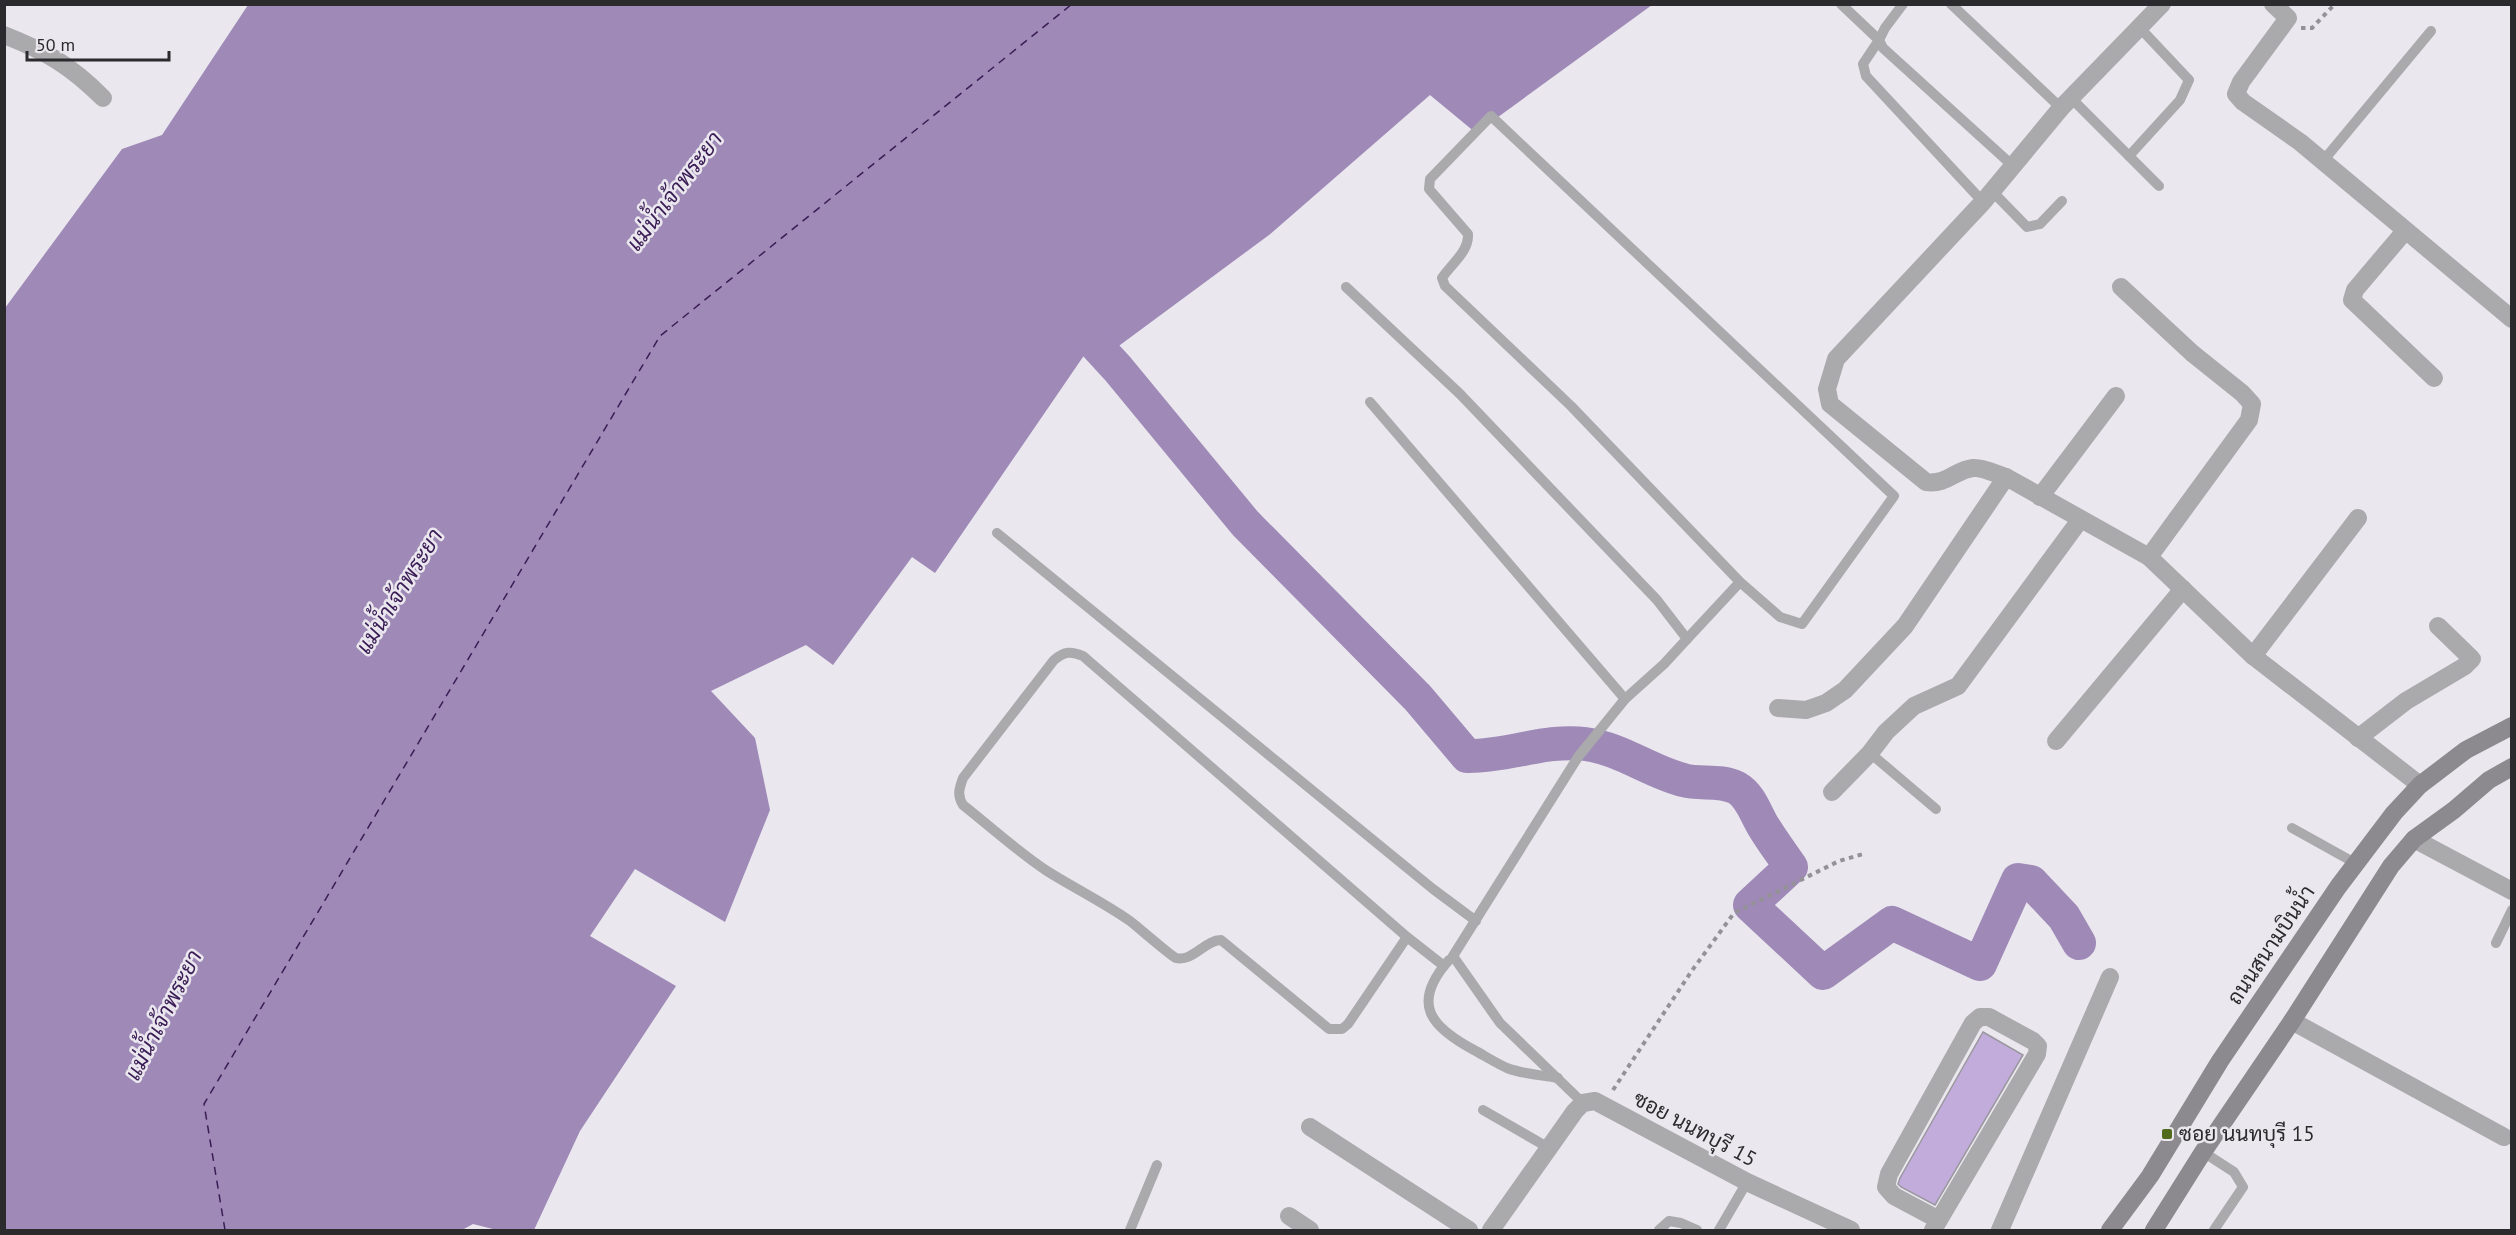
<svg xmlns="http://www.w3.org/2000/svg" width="2516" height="1235" font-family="'PT Sans',Sarabun,sans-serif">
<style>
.water{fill:#9e89b7}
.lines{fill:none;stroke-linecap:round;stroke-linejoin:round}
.river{stroke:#9e89b7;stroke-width:34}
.ferry{stroke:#3b1d56;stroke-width:1.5;stroke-dasharray:8 6;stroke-linecap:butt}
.building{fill:#c2acdc;stroke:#9a979e;stroke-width:1.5}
.path{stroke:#949297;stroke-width:4;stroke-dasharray:4.5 4.5;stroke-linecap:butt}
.lane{stroke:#aaa9ac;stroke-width:10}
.street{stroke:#aaa9ac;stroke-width:18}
.secondary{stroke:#8c8a8f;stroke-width:18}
.poi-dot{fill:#516a1b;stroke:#eae7ee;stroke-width:2}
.labels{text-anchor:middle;stroke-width:5;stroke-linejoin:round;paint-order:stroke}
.street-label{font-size:21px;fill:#2b2a2d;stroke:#eae7ee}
.poi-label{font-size:21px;fill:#2b2a2d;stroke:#eae7ee;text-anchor:start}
.water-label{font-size:22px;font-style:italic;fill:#3b1d56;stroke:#eae7ee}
</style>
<rect width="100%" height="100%" fill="#eae7ee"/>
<!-- water -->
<polygon class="water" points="248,5 1652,5 1476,133 1430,95 1269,235 1093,365 1085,354 935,573 912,557 833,665 806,645 711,691 755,738 770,810 725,922 635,869 590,936 676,986 580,1131 534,1230 497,1230 473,1224 462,1230 5,1230 5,308 122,149 162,135"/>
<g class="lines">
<!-- river -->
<path class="river" d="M1074,321L1118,369L1245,523L1418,698L1467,756C1506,757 1545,739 1585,744C1620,748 1649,771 1683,780C1700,785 1720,779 1737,788C1752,797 1756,816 1765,829C1773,842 1782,854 1791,867L1750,905L1823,973L1892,923L1980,964L2018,880L2031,882L2064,917L2079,943"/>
<!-- ferry -->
<polyline class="ferry" points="225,1230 204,1104 660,336 1072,4"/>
</g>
<!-- building -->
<polygon class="building" points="1983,1032 2023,1055 1935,1205 1901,1187 1898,1184 1900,1178"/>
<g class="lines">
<!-- path -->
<g class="path">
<polyline points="2301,28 2312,28 2335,4"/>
<polyline points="1613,1090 1691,972 1734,913 1839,861 1863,854"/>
</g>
<!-- lane -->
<g class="lane">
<polyline points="1841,4 1879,40 1863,64 1866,76 1983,202"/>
<polyline points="1903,4 1885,28 1879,40 1883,48 2013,166"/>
<polyline points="1951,4 2061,108"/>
<polyline points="2072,99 2159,186"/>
<polyline points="2129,156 2180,100 2189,80 2140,28"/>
<polyline points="2323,161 2431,31"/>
<polyline points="1992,191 2027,227 2040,224 2062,201"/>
<polyline points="1346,287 1460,394 1657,600 1687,639 1664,664 1625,699 1578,757 1453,956 1500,1023 1583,1103"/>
<polyline points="1370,402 1625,699"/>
<polyline points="997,533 1433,889 1476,921"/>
<path d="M1687,639L1740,582L1571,406L1445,286L1442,278C1451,264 1469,252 1468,234L1429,189L1430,179L1491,116L1894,496L1802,624L1780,617L1740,582"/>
<polyline points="1870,753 1936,809"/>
<polyline points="2292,828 2355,863"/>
<path d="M1407,937L1083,656C1071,651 1065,651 1054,660L963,778C959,789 957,795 963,805C991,827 1018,852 1047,871C1074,888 1103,902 1130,921C1138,927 1171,956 1176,958C1193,962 1205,940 1221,940L1329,1029H1342L1348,1024L1407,937L1444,966"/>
<polyline points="2496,943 2512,910"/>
<path d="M1449,960C1410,1004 1431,1027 1474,1050C1485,1056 1496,1063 1507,1068C1522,1074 1542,1075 1558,1078"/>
<polyline points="1483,1110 1549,1148"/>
<polyline points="2203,1152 2234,1172 2243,1187 2214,1230"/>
<polyline points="1130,1230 1157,1165"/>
<polyline points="1659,1230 1669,1221 1681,1223 1697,1230"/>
<polyline points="1719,1230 1747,1182"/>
</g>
<!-- street -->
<g class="street">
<path d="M2162,4L2061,108L1983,202L1836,359L1827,389L1830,404L1926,482C1947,485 1955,470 1973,468C1983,467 1996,474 2006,477L2149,557L2253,656L2420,785"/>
<polyline points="2273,4 2288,18 2241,82 2236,94 2243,102 2300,142 2512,319"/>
<path d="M4,35C47,52 70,65 103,98"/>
<polyline points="2405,231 2355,290 2352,300 2434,378"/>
<polyline points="2121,287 2192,353 2242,393 2252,404 2249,420 2149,557"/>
<polyline points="2040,497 2116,396"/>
<polyline points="2253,656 2358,518"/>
<polyline points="1778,708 1806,710 1826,703 1845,690 1905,626 2006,477"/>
<polyline points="2358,738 2406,701 2465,666 2472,659 2438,626"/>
<polyline points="2056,741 2183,589"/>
<polyline points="1832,792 1870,753 1886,732 1914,706 1958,686 2080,520"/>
<polyline points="2414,839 2512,891"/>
<polyline points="2292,1021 2504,1137"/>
<polyline points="1310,1127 1469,1230"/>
<polyline points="1289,1216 1310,1230"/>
<polyline points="1491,1230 1575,1111 1583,1103 1595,1101 1747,1182 1851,1230"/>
<polyline points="1933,1230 2037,1054 2038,1046 2033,1041 1989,1017 1980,1017 1973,1023 1889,1174 1886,1187 1894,1196 1939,1220"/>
<polyline points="2000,1230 2110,977"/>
</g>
<!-- secondary -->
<g class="secondary">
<polyline points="2110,1230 2150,1176 2220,1061 2338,887 2394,813 2420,785 2466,750 2512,726"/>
<polyline points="2154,1230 2203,1152 2292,1021 2391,866 2414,839 2454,810 2489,780 2512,767"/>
</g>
</g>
<!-- markers -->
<rect class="poi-dot" x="2161" y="1128" width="12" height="12" rx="3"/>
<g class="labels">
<!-- street labels -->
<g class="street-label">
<text transform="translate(2271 945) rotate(-56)" y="7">ถนนสนามบินน้ำ</text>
<text transform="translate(1695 1129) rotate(28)" y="7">ซอย นนทบุรี 15</text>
</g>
<!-- poi labels -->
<g class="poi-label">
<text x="2179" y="1141">ซอย นนทบุรี 15</text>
</g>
<!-- water labels -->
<g class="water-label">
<text transform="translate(674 191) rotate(-53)" y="8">แม่น้ำเจ้าพระยา</text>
<text transform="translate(399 591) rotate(-58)" y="8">แม่น้ำเจ้าพระยา</text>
<text transform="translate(163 1015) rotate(-63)" y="8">แม่น้ำเจ้าพระยา</text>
</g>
</g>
<!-- border -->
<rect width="2516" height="1235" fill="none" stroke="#2b2a2d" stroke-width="12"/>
<!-- scale -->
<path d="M27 51v9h142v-9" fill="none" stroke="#2b2a2d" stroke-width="3"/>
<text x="36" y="51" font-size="18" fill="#2b2a2d" stroke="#eae7ee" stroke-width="4.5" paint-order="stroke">50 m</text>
</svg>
